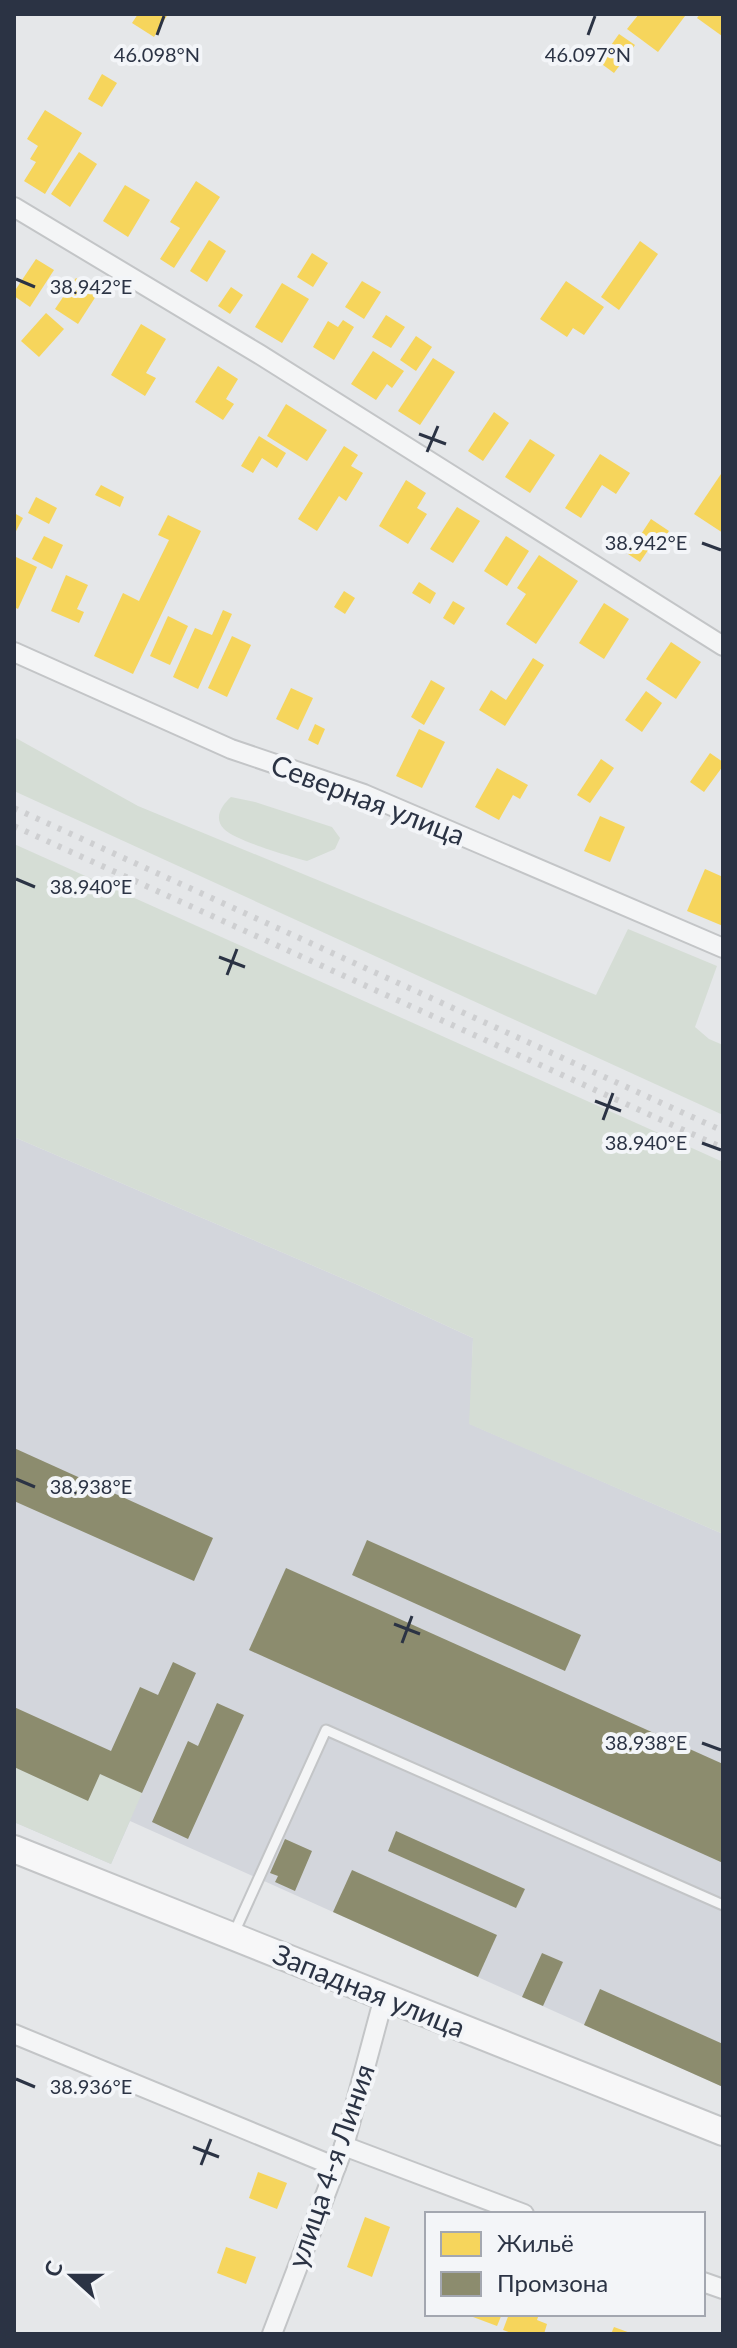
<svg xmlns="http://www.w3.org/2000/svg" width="737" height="2348" font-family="Lato,sans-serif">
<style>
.built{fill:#d3d6dc}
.green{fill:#d5ddd5}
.homes{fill:#f6d55c}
.industry{fill:#8c8c6e}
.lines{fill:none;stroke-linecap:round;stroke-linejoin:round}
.lane-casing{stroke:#c3c5c7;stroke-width:13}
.street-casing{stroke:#c3c5c7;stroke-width:22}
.secondary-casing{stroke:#c3c5c7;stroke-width:30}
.lane{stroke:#f4f5f6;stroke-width:9}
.street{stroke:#f4f5f6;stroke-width:18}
.secondary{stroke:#f7f7f8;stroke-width:26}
.rail{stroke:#cecfd1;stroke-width:6;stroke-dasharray:4 8;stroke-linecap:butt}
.ticks{fill:none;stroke:#2b3344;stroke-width:3}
.labels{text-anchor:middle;stroke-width:8;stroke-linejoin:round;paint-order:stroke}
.street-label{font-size:28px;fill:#2b3344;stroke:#f3f5f8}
.ticks-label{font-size:20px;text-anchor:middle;fill:#2b3344;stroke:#f3f5f8;stroke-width:8;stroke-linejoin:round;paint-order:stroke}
</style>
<rect width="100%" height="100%" fill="#e5e7e9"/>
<!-- built -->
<polygon class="built" points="14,1137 358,1285 473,1338 470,1424 723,1534 723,2087 130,1821 111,1864 14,1822"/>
<!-- green -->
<g class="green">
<polygon points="14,737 138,806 596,995 628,929 717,966 695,1027 709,1039 723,1045 723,1115 14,791"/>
<path d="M231,797L255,802L332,827L340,838L335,849L307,861C291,857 234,840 224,829C213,818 222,805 231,797Z"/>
<polygon points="14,844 723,1162 723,1534 469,1424 473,1338 358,1285 14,1137"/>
<polygon points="14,1767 88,1800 100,1774 142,1793 111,1864 14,1822"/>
</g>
<!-- homes -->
<g class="homes">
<polygon points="138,14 168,14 154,37 132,23"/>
<polygon points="639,14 683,14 685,16 658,52 627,29"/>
<polygon points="700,14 723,14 722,36 697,18"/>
<polygon points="619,34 635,45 614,73 599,62"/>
<polygon points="102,74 117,83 102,107 88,99"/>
<polygon points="45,110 82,133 45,194 24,181 36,162 30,159 38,146 27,139"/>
<polygon points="79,152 97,164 70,207 51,194"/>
<polygon points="196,181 220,197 174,268 160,259 180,228 170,222"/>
<polygon points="125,185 150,200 128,237 103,221"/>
<polygon points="209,240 226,251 207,282 190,271"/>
<polygon points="640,241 658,254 619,310 601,297"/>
<polygon points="312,253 328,263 313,287 297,277"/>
<polygon points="36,259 54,270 30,307 14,296 14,292"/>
<polygon points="76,278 98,293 78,324 55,309"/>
<polygon points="362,281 381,292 364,319 345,307"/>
<polygon points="566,281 604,307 584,335 573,328 567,337 540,319"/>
<polygon points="282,283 309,299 282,343 255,327"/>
<polygon points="231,287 243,295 230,314 218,306"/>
<polygon points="46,313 64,329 39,357 21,341"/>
<polygon points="386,315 405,327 391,348 372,337"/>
<polygon points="343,320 354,327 334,360 313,347 328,321 338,327"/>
<polygon points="141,324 166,339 146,373 156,378 145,396 111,375"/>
<polygon points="416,336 432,347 416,371 400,360"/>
<polygon points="373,351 404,371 392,388 387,384 376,400 351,384"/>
<polygon points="433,358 455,372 420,425 398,411"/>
<polygon points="218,366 238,379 226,399 234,404 223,420 195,402"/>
<polygon points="286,404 327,430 307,461 267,436"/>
<polygon points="494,412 509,423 483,461 468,451"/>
<polygon points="259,436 286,453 277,468 262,458 253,473 241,466"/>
<polygon points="530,439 555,455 530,493 505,477"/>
<polygon points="344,446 358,455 351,466 363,473 346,501 339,496 317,531 298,519"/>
<polygon points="600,454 630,473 616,494 602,485 581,518 565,508"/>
<polygon points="723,471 723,533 694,514"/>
<polygon points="406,480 426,493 417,508 427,514 408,544 379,526"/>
<polygon points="101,485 124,497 120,507 95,495"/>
<polygon points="36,497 57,508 49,524 28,513"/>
<polygon points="457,507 480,521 453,563 430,549"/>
<polygon points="14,513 23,518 14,535"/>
<polygon points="168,515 201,531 133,674 94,656 123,593 139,601 169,540 158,535"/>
<polygon points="651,519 669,531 660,543 655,540 640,562 628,554"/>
<polygon points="44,536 63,545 52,569 32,559"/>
<polygon points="506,536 529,551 507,586 484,571"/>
<polygon points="539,555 578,581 536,644 506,624 526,594 517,588"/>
<polygon points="14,556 37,567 18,609 14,607"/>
<polygon points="66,575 88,585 77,609 84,612 79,623 51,611"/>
<polygon points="419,582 436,593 430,604 412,593"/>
<polygon points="344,591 355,598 345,614 334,607"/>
<polygon points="453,601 465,608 454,625 443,618"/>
<polygon points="604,603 629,619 604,659 579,643"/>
<polygon points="223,610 232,614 198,689 173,677 195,628 212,635"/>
<polygon points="168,616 188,626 170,665 150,656"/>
<polygon points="232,636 251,645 227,697 208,688"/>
<polygon points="671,642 701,662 676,699 646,679"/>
<polygon points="533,658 544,665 505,726 479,710 491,690 506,700"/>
<polygon points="431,680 445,688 424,725 411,717"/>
<polygon points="291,688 313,698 298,730 276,719"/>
<polygon points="646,691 662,703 642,732 625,720"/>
<polygon points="315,724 325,729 318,745 308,740"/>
<polygon points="419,729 445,742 422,788 396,776"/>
<polygon points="710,753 723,762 723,766 704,792 690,782"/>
<polygon points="601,759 614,768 590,803 577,795"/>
<polygon points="497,768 528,785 520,799 513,795 499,820 475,807"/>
<polygon points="600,816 625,827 610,862 584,851"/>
<polygon points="705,869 723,877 723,926 687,911"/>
<polygon points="258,2172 287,2183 277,2209 249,2198"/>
<polygon points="365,2217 390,2227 372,2277 347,2267"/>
<polygon points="226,2247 256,2257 246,2284 217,2273"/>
<polygon points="465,2314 502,2314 497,2326"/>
<polygon points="509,2314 539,2314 537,2320 547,2324 544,2334 514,2334 503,2330"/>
<polygon points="614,2327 633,2334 611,2334"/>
</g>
<!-- industry -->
<g class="industry">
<polygon points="14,1448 213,1538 194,1581 14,1501"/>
<polygon points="367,1540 581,1635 565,1671 352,1575"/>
<polygon points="286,1568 723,1764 723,1863 249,1650"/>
<polygon points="173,1662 196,1673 142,1793 100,1774 88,1801 14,1767 14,1707 111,1751 140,1687 158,1695"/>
<polygon points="217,1703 244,1715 188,1839 152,1822 188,1741 198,1746"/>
<polygon points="396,1831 525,1889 516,1908 388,1851"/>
<polygon points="285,1839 312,1851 295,1891 275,1882 278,1876 270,1873"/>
<polygon points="352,1870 497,1935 478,1977 333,1912"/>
<polygon points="542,1953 563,1962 543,2006 522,1997"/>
<polygon points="600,1989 723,2044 723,2087 584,2025"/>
</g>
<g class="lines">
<!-- lane casing -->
<g class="lane-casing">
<polyline id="lane" points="234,1933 326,1730 723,1905"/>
</g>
<!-- street casing -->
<g class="street-casing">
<g id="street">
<polyline points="14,207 259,354 723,646"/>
<polyline points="14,652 231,749 364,794 723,948"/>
<polyline points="14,2034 336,2167"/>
<polyline points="344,2146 524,2214"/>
<polyline points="703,2282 723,2289"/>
<polyline points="272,2334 344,2146 384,1997"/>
</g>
</g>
<!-- secondary casing -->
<g class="secondary-casing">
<polyline id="secondary" points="14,1849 723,2132"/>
</g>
<!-- lane -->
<use href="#lane" class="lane"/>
<!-- street -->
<use href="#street" class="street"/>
<!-- secondary -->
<use href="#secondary" class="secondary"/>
<!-- rail -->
<g class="rail">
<polyline points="14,808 723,1131"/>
<polyline points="14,826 723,1148"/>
</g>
</g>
<!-- ticks -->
<path class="ticks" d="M157,35L164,16M588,35L595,16M16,279L35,287M419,434L446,444M427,452L438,426M702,543L721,550M16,879L35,887M219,957L245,967M227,975L237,949M595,1101L621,1111M603,1120L613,1093M702,1143L721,1150M16,1479L35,1487M394,1624L420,1634M402,1643L412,1616M702,1743L721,1750M16,2079L35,2087M193,2147L219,2157M201,2165L211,2139"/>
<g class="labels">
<!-- street labels -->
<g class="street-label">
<text transform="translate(368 800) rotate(21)" y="10">Северная улица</text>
<text transform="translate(369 1991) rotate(22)" y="10">Западная улица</text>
<text transform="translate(331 2166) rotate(-71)" y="10">улица 4-я Линия</text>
</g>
</g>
<g class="ticks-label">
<text x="157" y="62">46.098°N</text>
<text x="588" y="62">46.097°N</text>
<text x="91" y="294">38.942°E</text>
<text x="646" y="550">38.942°E</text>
<text x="91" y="894">38.940°E</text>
<text x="646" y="1150">38.940°E</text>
<text x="91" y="1494">38.938°E</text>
<text x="646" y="1750">38.938°E</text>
<text x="91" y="2094">38.936°E</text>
</g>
<!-- border -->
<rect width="737" height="2348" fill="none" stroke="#2b3344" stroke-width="32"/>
<!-- legend -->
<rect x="425" y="2212" width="280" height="104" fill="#f3f5f8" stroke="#a3a7b0" stroke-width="2"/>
<rect x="441" y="2232" width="40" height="24" fill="#f6d55c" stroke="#a3a7b0" stroke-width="2"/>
<text x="497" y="2252" font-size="24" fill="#2b3344">Жильё</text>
<rect x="441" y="2272" width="40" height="24" fill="#8c8c6e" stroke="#a3a7b0" stroke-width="2"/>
<text x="497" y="2292" font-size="24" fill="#2b3344">Промзона</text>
<!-- north arrow -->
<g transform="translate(72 2276) rotate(291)" stroke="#f3f5f8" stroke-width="6" paint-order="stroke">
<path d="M0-6L14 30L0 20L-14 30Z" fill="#2b3344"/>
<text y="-12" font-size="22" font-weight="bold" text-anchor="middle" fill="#2b3344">С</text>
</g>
</svg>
